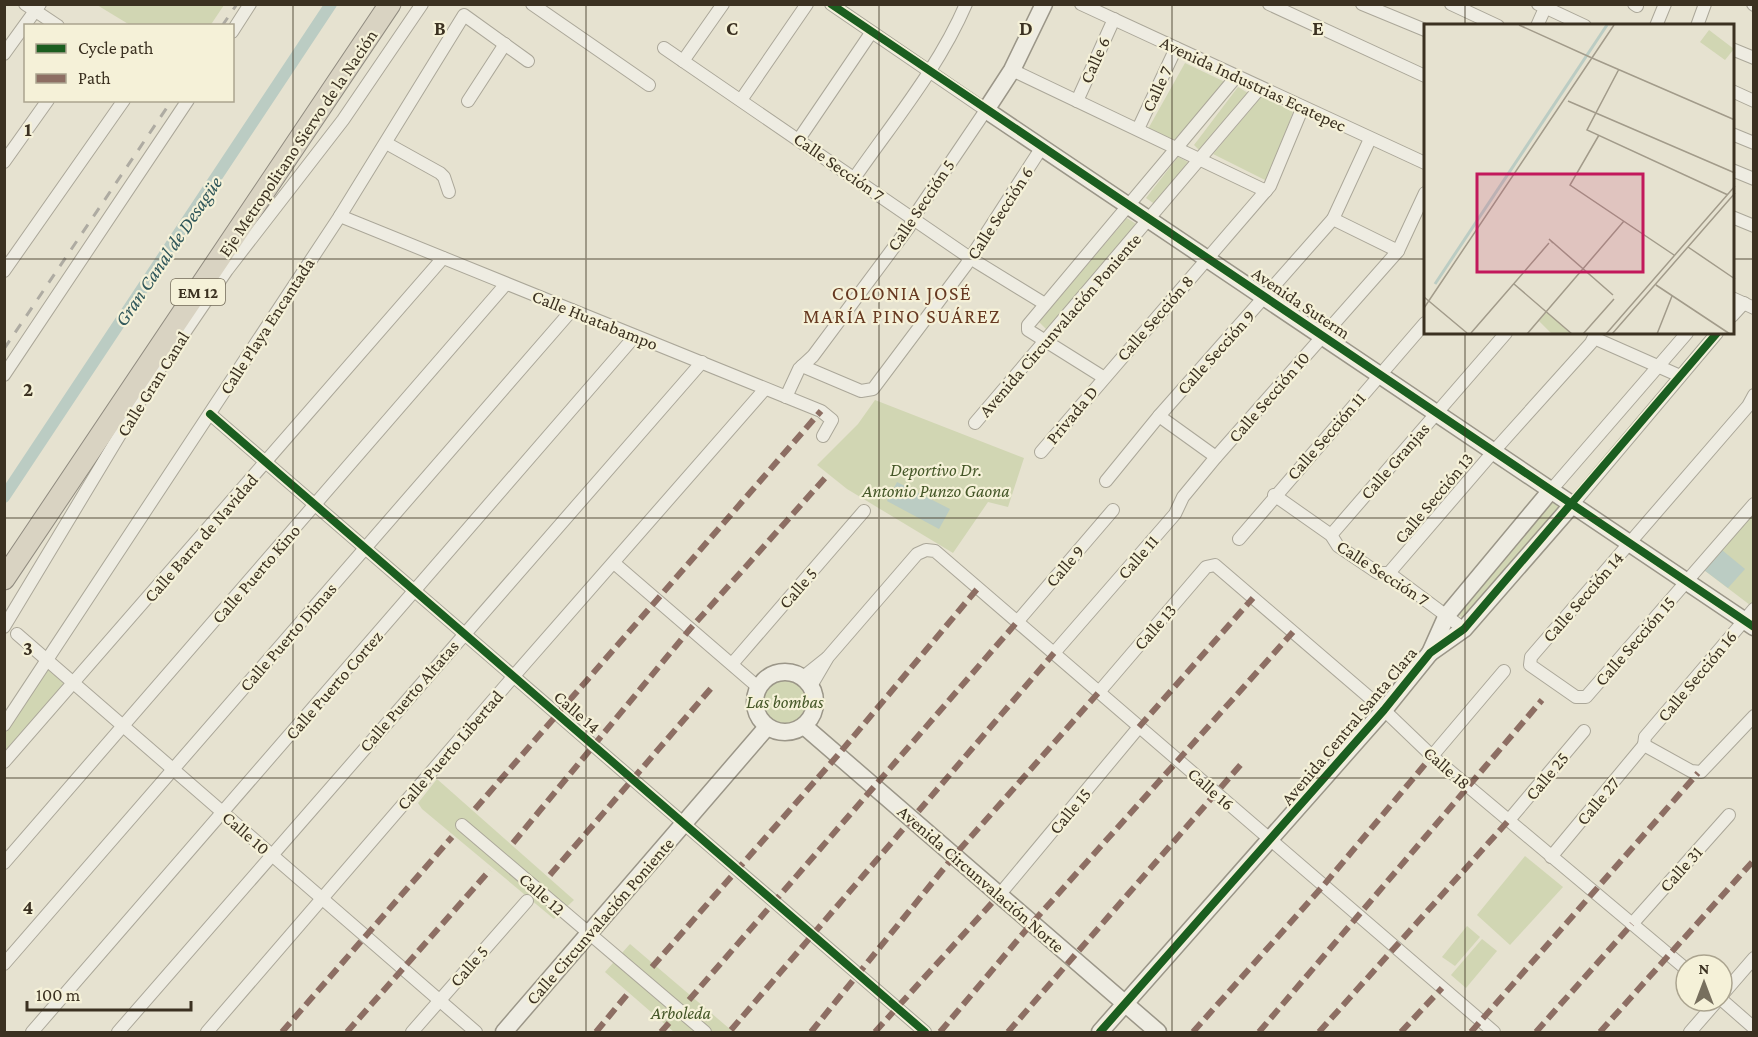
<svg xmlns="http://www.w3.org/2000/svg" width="1758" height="1037" font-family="'Crimson Pro',serif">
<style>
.green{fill:#d1d6b3}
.water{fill:#bbccc3}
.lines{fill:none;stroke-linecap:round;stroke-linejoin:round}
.canal{stroke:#bbccc3;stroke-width:12}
.street-casing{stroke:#aba799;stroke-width:14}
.secondary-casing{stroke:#9b9688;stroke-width:19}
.highway-casing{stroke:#918c80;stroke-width:23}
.street{stroke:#eeece2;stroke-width:12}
.secondary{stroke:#eeece2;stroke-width:16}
.highway{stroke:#d9d3c2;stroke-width:21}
.rail{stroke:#aeaba2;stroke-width:3;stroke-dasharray:10 10;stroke-linecap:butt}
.quiet{stroke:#8d6e63;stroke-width:6;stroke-dasharray:12 6;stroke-linecap:butt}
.cycleway-casing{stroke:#f5f1d8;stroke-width:11}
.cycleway{stroke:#1b5e20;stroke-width:8}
.grid{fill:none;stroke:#3b3121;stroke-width:1.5;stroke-opacity:0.55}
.labels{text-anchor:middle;stroke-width:4.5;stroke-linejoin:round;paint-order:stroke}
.shield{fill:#f5f1d8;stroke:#736b58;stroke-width:1.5}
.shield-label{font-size:16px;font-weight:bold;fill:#3b3121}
.street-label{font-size:18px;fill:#3b3121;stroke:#f5f1d8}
.park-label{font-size:18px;font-style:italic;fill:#455728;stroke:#f5f1d8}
.water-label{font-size:20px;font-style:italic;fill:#30575a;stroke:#f5f1d8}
.neighbourhood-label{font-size:20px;letter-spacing:1.5px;fill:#673921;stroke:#f5f1d8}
.inset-river{fill:none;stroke:#bbccc3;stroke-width:3}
.inset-road{fill:none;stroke:#a29b8a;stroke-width:1.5}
.view{fill:#c2185b;fill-opacity:0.15;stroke:#c2185b;stroke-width:3}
.inset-edge{fill:none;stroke:#3b3121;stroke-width:3}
.grid-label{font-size:20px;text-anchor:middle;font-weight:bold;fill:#3b3121;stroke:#f5f1d8;stroke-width:4.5;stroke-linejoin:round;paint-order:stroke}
</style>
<rect width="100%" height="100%" fill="#e6e2d0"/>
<!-- green -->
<g class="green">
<polygon points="97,5 224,5 210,26 130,25"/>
<polygon points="1185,63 1225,82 1178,141 1148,129"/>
<polygon points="1238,87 1248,93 1199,150 1194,145"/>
<polygon points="1262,96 1293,112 1267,181 1213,154"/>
<polygon points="1178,157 1188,162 1156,205 1146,198"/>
<polygon points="1127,218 1136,224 1047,330 1039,322"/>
<polygon points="875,400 1024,458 1008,507 988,502 953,553 847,489 817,465 858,424"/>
<polygon points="1549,500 1562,509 1465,621 1455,611"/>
<polygon points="1753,514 1754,600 1750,605 1704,570"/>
<polygon points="48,662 70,682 5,759 5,730"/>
<circle cx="785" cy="702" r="30"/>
<polygon points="437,779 574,900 554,919 422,809 418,803"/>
<polygon points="1525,856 1563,887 1510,945 1477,915"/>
<polygon points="1467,926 1480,937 1455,966 1442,957"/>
<polygon points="1482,939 1497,951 1466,988 1451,975"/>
<polygon points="630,944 731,1030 729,1032 674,1032 605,972"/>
</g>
<!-- water -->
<g class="water">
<polygon points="897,482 950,509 939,529 887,501"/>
<polygon points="1722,550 1745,569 1728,588 1704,570"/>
</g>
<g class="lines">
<!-- canal -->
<polyline class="canal" points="4,497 331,4"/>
<!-- street casing -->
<g class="street-casing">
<g id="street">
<polyline points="25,4 58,26"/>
<polyline points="532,4 649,85"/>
<polyline points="1081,4 1425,163"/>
<polyline points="1269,4 1425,76"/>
<polyline points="1362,4 1425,30"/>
<polyline points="1451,4 1498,26"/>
<polyline points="1538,4 1585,26"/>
<polyline points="1634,4 1637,6"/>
<polyline points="1753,4 1754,5"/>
<polyline points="1537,26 1545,8"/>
<polyline points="1656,26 1665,4"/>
<polyline points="1697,26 1705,4"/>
<polyline points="232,32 250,4"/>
<polyline points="664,48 970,258 1045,304"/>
<polyline points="1732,49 1754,58"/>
<polyline points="4,54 40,4"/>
<polyline points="683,61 723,4"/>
<polyline points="1012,70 1266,191"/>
<polyline points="1732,91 1754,101"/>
<polyline points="741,100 807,4"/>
<polyline points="468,101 505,44"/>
<polyline points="1077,101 1114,19"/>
<polyline points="1138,129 1176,48"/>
<polyline points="1732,134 1754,143"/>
<polyline points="799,139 871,33"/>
<polyline points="386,143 440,173 444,177 449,192"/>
<polyline points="4,162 48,100"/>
<polyline points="1732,170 1754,179"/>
<path d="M855,177C894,121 939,67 966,4"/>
<polyline points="340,216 821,411 832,420 823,436"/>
<polyline points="1732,217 1754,226"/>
<polyline points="1333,219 1398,251"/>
<polyline points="4,271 124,100"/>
<polyline points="1732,298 1754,308"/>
<polyline points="1732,316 1744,303"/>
<polyline points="1594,338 1680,376"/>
<polyline points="802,366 861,391 873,389 966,265 1042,147"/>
<polyline points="4,375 188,100"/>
<polyline points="1103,377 1028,330 1028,325 1236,77"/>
<polyline points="1754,395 1748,406 1531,657 1530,665 1576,697 1586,697 1754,504"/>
<polyline points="786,397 799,369 813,356 909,227 917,212 986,110 831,4"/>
<polyline points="210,414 925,1032"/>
<polyline points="1159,416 1216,457"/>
<polyline points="975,423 1260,88"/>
<polyline points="1041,452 1270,186 1302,109"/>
<polyline points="1106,481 1159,416 1333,219 1370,139"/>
<polyline points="1552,489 1687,333"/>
<polyline points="1274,495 1331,535 1338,546 1378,573 1389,573 1464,629"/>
<polyline points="1573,504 1717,333"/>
<polyline points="1331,535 1506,333"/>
<polyline points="1239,539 1425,323"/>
<polyline points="614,563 759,688"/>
<polyline points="1389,573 1494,451 1591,343 1596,333"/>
<polyline points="1017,622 1113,510"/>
<polyline points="4,627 157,373 227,270 343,120 422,4"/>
<polyline points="17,634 476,1032"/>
<polyline points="1054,653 1175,514 1183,497 1216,457 1398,251 1425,193"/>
<polyline points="732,664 864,511"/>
<polyline points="802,678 827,658"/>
<polyline points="811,686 828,657 917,554 926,550 935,551 1494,1032"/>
<polyline points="1099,692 1206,567 1215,565 1384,710 1432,756 1686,969"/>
<polyline points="4,725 340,216 464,15 528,61"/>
<polyline points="1644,745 1645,737 1754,609"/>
<polyline points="1644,745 1691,771 1701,772 1754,716"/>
<polyline points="1432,756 1504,671"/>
<polyline points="4,762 443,258"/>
<polyline points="1509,820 1584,731"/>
<polyline points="462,825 705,1032"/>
<polyline points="1551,857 1644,745"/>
<polyline points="4,863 506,284"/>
<polyline points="1000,894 1139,727"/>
<polyline points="1632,924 1729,815"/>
<polyline points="4,964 572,310"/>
<polyline points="1722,995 1754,958"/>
<polyline points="1722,1000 1754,1028"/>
<polyline points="32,1032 635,336"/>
<polyline points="118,1032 702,362"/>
<polyline points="207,1032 513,677 765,389"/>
<polyline points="412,1032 527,901"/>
<polyline points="1690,1032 1717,1001"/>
</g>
</g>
<!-- secondary casing -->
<g class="secondary-casing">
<g id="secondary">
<polyline points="1044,4 1012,70 986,110 1754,627"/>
<polyline points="1430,653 1447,615 1552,489"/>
<circle cx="785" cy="702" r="30"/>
<polyline points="804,726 1158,1032"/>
<polyline points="504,1032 767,727"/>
<polyline points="1100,1032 1384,710 1430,653 1464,629 1573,504"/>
</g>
</g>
<!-- highway casing -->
<g class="highway-casing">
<polyline id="highway" points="4,579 390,4"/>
</g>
<!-- street -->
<use href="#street" class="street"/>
<!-- secondary -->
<use href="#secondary" class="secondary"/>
<!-- highway -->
<use href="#highway" class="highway"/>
<!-- rail -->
<g class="rail">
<polyline points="222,26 237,4"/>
<polyline points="4,349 172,100"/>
</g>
<!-- quiet -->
<g class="quiet">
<polyline points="1139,727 1253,598"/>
<polyline points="475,809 821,411"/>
<polyline points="513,843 690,629 825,478"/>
<polyline points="550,875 713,686"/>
<polyline points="652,967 838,755 978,588"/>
<polyline points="689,1000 1017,622"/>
<polyline points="731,1030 1054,653"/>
<polyline points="282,1032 452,837"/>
<polyline points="347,1032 490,870"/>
<polyline points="596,1032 630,991"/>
<polyline points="661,1032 669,1023"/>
<polyline points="811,1032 954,856 1099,692"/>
<polyline points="875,1032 1000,894"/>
<polyline points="940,1032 1032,923 1293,632"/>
<polyline points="1008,1032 1243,762"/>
<polyline points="1193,1032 1323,886 1432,756"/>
<polyline points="1259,1032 1542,700"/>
<polyline points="1319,1032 1509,820"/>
<polyline points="1401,1032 1442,988"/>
<polyline points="1471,1032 1698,773"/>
<polyline points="1536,1032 1632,924"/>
<polyline points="1600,1032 1754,860"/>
</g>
<!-- cycleway casing -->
<g class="cycleway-casing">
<g id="cycleway">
<polyline points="831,4 1754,627"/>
<polyline points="210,414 925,1032"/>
<polyline points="1100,1032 1384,710 1430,653 1464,629 1717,333"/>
</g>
</g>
<!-- cycleway -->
<use href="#cycleway" class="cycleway"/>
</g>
<!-- grid -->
<path class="grid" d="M293,4V1032M586,4V1032M879,4V1032M1172,4V1032M1465,4V26M4,259H1425M1732,259H1754M1465,333V1032M4,518H1754M4,778H1754"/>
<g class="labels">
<!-- shield labels -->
<rect class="shield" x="171" y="279" width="54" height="26" rx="4.5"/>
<g class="shield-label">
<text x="198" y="298">EM 12</text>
</g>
<!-- street labels -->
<g class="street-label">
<text transform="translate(1095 60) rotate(-66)" y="6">Calle 6</text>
<text transform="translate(1253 84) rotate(25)" y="6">Avenida Industrias Ecatepec</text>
<text transform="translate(1157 89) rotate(-65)" y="6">Calle 7</text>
<text transform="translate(298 143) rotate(-56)" y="6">Eje Metropolitano Siervo de la Nación</text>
<text transform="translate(839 167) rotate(35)" y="6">Calle Sección 7</text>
<text transform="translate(921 205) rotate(-56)" y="6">Calle Sección 5</text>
<text transform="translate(1000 213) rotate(-57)" y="6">Calle Sección 6</text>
<text transform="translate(1301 303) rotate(34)" y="6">Avenida Suterm</text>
<text transform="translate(1155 318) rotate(-49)" y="6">Calle Sección 8</text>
<text transform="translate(595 320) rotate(22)" y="6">Calle Huatabampo</text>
<text transform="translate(1060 325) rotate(-49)" y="6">Avenida Circunvalación Poniente</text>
<text transform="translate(267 326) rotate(-57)" y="6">Calle Playa Encantada</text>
<text transform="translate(1216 352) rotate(-48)" y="6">Calle Sección 9</text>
<text transform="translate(153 384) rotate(-58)" y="6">Calle Gran Canal</text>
<text transform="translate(1269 397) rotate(-49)" y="6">Calle Sección 10</text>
<text transform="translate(1072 415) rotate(-50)" y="6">Privada D</text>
<text transform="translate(1326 436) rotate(-49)" y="6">Calle Sección 11</text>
<text transform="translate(1395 461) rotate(-49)" y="6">Calle Granjas</text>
<text transform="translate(1434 498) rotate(-50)" y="6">Calle Sección 13</text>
<text transform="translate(201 538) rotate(-49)" y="6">Calle Barra de Navidad</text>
<text transform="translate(1138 557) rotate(-49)" y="6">Calle 11</text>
<text transform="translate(1065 566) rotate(-49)" y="6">Calle 9</text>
<text transform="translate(1383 573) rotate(33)" y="6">Calle Sección 7</text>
<text transform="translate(256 574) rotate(-49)" y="6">Calle Puerto Kino</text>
<text transform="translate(798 588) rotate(-49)" y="6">Calle 5</text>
<text transform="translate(1583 597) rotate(-49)" y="6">Calle Sección 14</text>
<text transform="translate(1155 627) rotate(-49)" y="6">Calle 13</text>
<text transform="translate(288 637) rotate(-49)" y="6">Calle Puerto Dimas</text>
<text transform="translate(1635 641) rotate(-49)" y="6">Calle Sección 15</text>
<text transform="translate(1697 676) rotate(-50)" y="6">Calle Sección 16</text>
<text transform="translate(334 685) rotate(-49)" y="6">Calle Puerto Cortez</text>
<text transform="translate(409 696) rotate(-49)" y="6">Calle Puerto Altatas</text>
<text transform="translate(577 712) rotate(41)" y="6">Calle 14</text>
<text transform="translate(1349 726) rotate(-50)" y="6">Avenida Central Santa Clara</text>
<text transform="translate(450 750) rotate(-49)" y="6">Calle Puerto Libertad</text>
<text transform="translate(1447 768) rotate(41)" y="6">Calle 18</text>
<text transform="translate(1547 776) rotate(-50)" y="6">Calle 25</text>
<text transform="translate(1211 789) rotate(41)" y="6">Calle 16</text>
<text transform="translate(1598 801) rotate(-50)" y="6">Calle 27</text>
<text transform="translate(1070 811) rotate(-50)" y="6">Calle 15</text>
<text transform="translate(246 833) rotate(41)" y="6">Calle 10</text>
<text transform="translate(1681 869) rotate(-48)" y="6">Calle 31</text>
<text transform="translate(981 879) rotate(41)" y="6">Avenida Circunvalación Norte</text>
<text transform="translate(542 894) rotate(41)" y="6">Calle 12</text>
<text transform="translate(600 921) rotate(-49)" y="6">Calle Circunvalación Poniente</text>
<text transform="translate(469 966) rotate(-49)" y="6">Calle 5</text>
</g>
<!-- park labels -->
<g class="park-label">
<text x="936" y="476">Deportivo Dr.<tspan x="936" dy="21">Antonio Punzo Gaona</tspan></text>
<text x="785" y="708">Las bombas</text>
<text x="681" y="1019">Arboleda</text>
</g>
<!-- water labels -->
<g class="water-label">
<text transform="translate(168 251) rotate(-56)" y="7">Gran Canal de Desagüe</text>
</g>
<!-- neighbourhood labels -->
<g class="neighbourhood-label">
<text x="902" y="300">COLONIA JOSÉ<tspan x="902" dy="23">MARÍA PINO SUÁREZ</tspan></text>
</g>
</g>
<!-- overview -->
<g transform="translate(1424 24)">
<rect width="310" height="310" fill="#e6e2d0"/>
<path d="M285,6L310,25L301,36L276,18ZM123,288L147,310H128L115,297Z" fill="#d1d6b3"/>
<path class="inset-river" d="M11,260L183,1"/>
<path class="inset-road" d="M95,1L168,34M168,34L311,96M195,45L163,106L304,171M144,77L311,149M175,111L146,161L250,231M129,219L125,215L189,271M264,223L311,255M90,260L148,310M232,261L306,310M0,273L43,309M0,284L190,1M47,309L125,219M103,310L200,197M159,310L190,275M182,310L311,162M188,310L311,169M233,310L248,272"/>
<path class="view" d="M53,150H219V248H53Z"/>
<rect width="310" height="310" class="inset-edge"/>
</g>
<g class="grid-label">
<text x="440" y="35">B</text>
<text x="732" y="35">C</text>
<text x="1026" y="35">D</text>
<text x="1318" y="35">E</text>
<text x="28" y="136">1</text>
<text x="28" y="396">2</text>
<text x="28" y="655">3</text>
<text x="28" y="914">4</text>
</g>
<!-- border -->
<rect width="1758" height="1037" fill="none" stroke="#3b3121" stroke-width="12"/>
<!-- legend -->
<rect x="24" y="24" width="210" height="78" fill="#f5f1d8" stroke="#aba48f" stroke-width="1.5"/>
<rect x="36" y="44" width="30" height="9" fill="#1b5e20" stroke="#aba48f" stroke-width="1.5"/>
<text x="78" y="54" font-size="18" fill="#3b3121">Cycle path</text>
<rect x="36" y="74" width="30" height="9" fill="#8d6e63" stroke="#aba48f" stroke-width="1.5"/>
<text x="78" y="84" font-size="18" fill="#3b3121">Path</text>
<!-- north arrow -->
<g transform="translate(1704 983)"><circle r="28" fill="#f5f1d8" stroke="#aba48f" stroke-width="1.5"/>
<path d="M0-4.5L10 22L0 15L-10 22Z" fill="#776f5e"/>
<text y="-9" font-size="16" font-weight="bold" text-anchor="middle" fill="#3b3121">N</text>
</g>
<!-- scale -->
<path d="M27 1001v9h164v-9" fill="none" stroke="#3b3121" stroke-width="3"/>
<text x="36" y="1001" font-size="18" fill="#3b3121" stroke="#f5f1d8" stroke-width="4.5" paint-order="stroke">100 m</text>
</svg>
